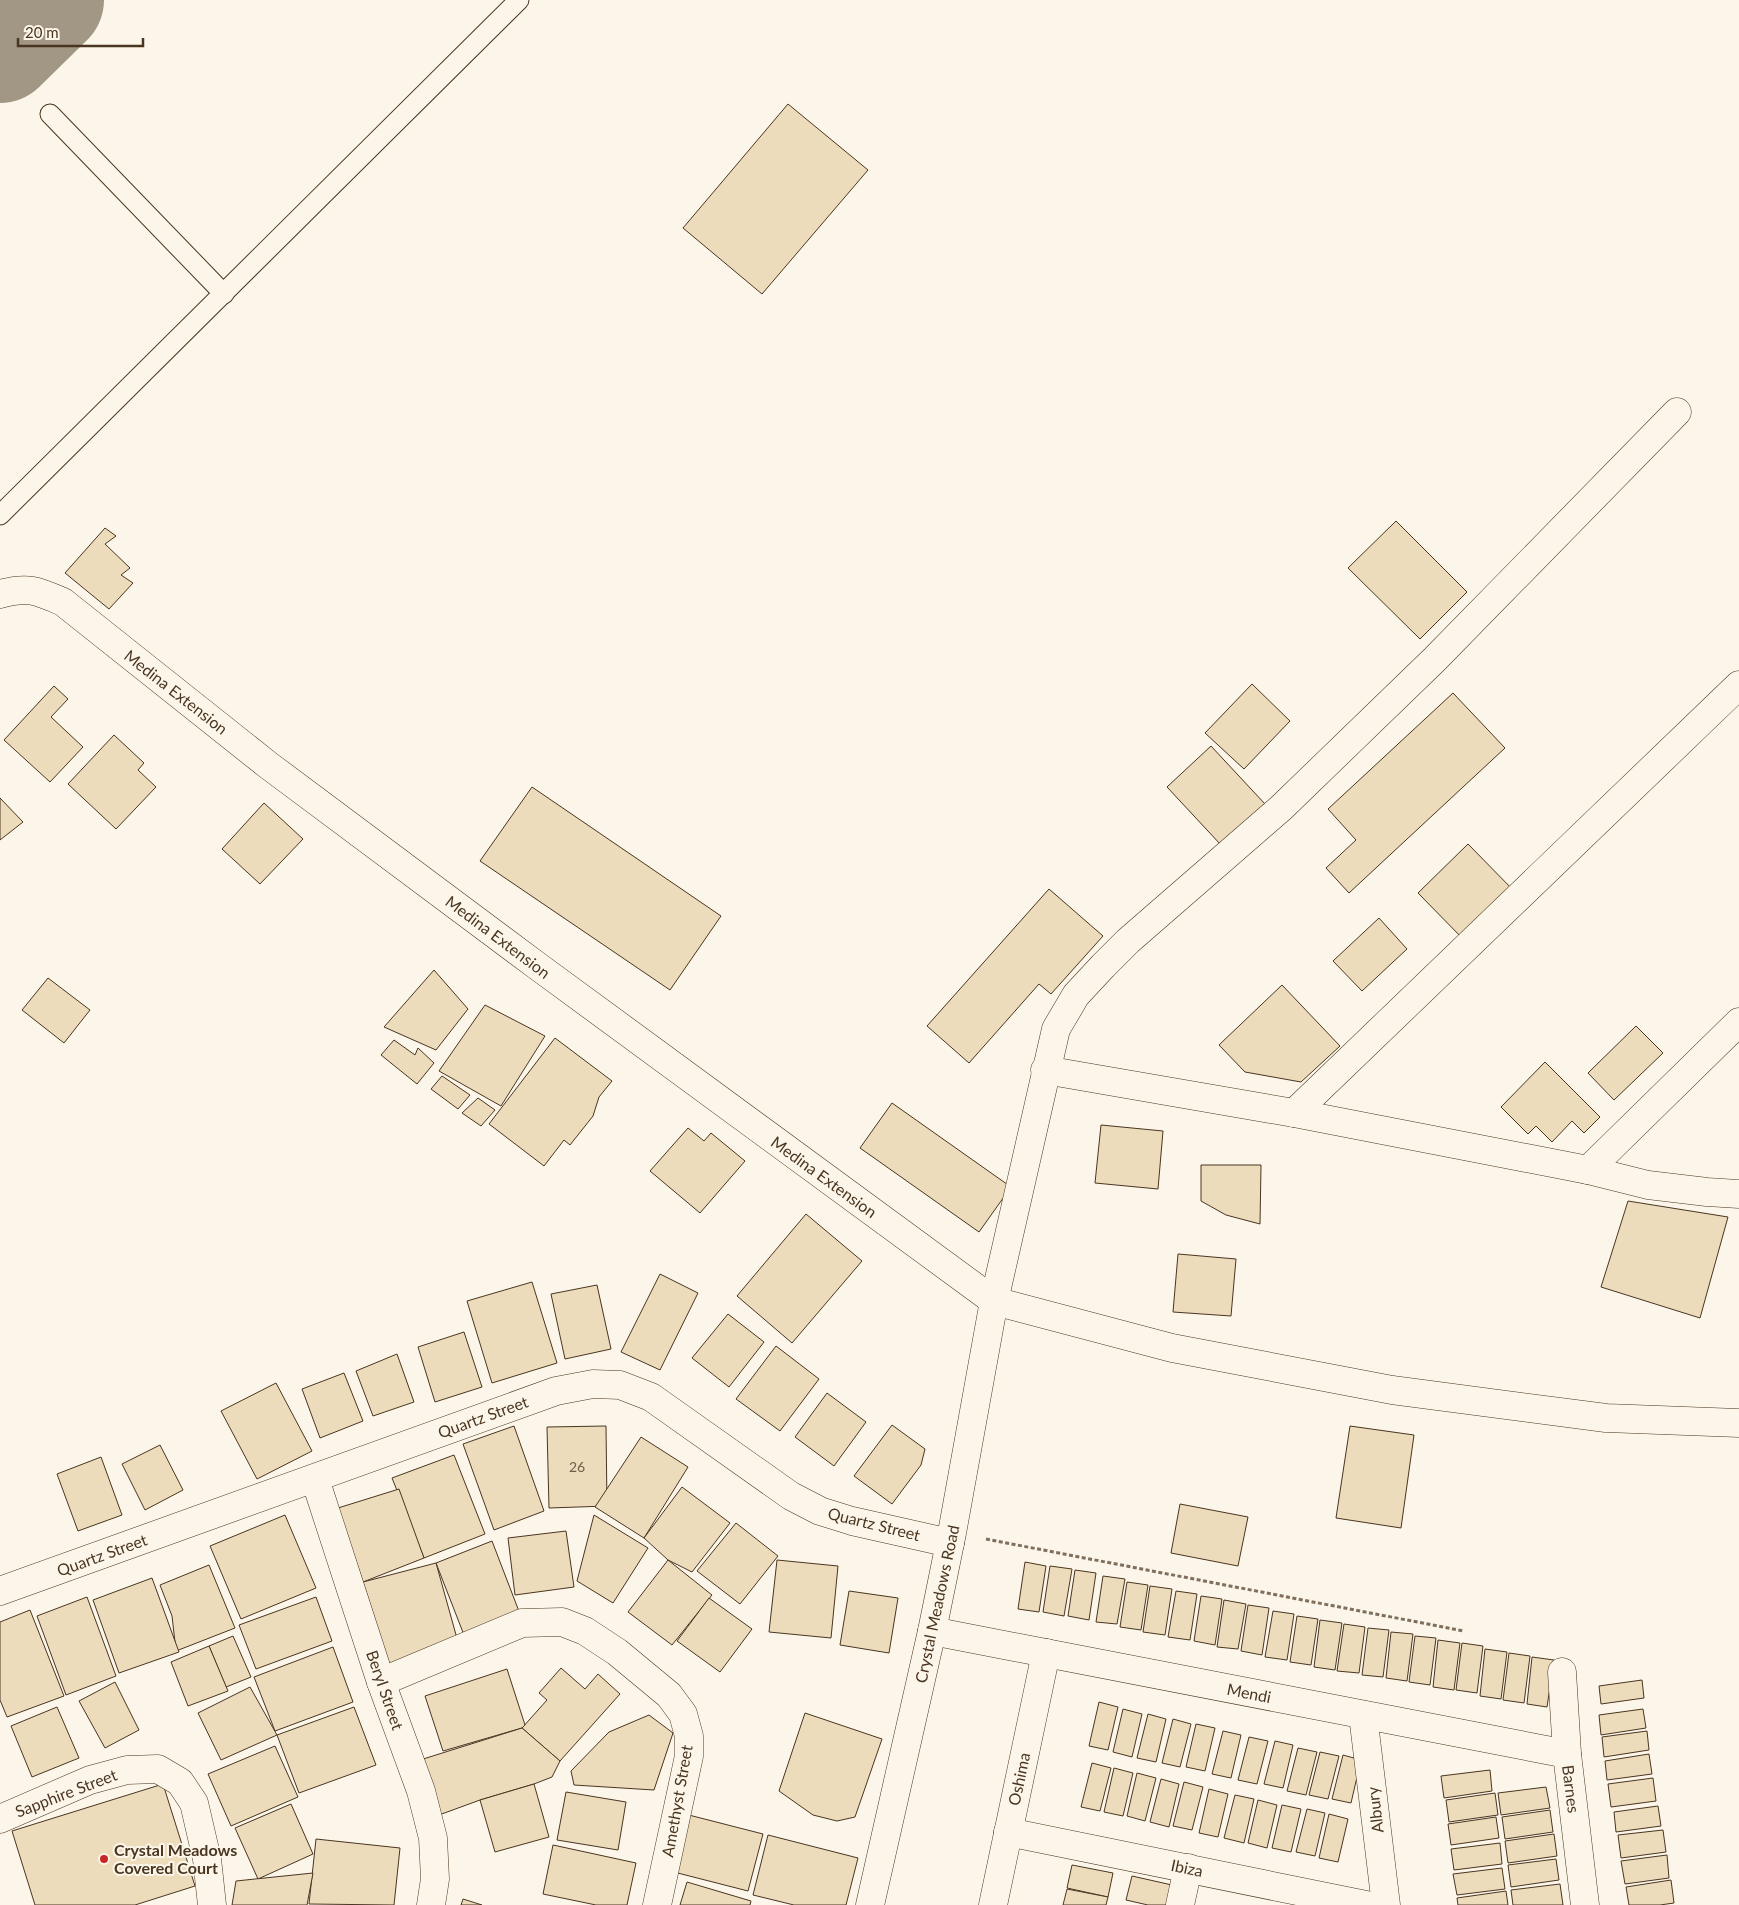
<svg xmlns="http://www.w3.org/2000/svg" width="1739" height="1905" font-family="Lato,sans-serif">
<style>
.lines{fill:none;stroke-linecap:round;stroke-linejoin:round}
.taxiway{stroke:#a29684;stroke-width:112}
.building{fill:#ecdcbc;stroke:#4a3520}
.lane-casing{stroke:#4a3520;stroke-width:21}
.street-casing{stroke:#4a3520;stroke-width:29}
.path{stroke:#7f6f5c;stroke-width:3;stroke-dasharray:4 2.5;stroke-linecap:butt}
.lane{stroke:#fbf6e9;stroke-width:19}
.street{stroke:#fbf6e9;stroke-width:28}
.poi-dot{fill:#c62828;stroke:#fbf6e9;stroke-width:2}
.labels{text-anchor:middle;stroke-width:4;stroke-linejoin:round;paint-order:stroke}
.number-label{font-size:14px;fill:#725f47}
.street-label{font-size:16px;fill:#4a3520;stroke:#fbf6e9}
.poi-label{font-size:16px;font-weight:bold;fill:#4a3520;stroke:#fbf6e9;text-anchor:start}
</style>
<rect width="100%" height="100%" fill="#fbf6e9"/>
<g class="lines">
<!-- taxiway -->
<polyline class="taxiway" points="0,47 48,0"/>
</g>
<!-- building -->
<g class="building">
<polygon points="788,104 868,170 762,294 683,228"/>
<polygon points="1396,521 1467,592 1420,639 1348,568"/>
<polygon points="105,528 116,536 105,544 130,568 121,575 133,583 109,609 65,573"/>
<polygon points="1252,684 1290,721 1244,769 1205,733"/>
<polygon points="54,686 68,699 51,717 83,747 50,782 4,740"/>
<polygon points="1453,693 1505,748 1349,893 1326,868 1356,840 1328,809"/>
<polygon points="114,735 144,763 138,770 156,787 116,829 68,784"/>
<polygon points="1211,746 1265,804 1221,845 1167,787"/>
<polygon points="532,787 721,916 670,990 480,861"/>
<polygon points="0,798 23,822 0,840"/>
<polygon points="264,803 303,839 260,884 222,849"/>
<polygon points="1468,844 1518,895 1467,943 1418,893"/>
<polygon points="1049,889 1103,936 1051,994 1039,984 969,1063 927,1026"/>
<polygon points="1379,918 1407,949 1362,991 1333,961"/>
<polygon points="434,970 468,1009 436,1050 384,1027"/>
<polygon points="48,978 90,1010 64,1043 22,1010"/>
<polygon points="1282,985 1340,1046 1301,1082 1245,1072 1219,1045"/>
<polygon points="485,1005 545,1036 501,1106 439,1071"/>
<polygon points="1636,1026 1663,1053 1614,1100 1588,1073"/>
<polygon points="555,1038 612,1081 599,1097 593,1116 570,1145 564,1140 544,1166 489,1124"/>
<polygon points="394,1040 415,1055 418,1048 434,1063 417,1084 381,1055"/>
<polygon points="1545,1062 1600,1117 1584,1133 1572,1121 1552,1142 1536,1126 1528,1134 1501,1107"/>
<polygon points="442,1076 470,1095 458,1109 431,1089"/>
<polygon points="478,1098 495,1110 481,1126 462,1113"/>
<polygon points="892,1103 1011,1187 979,1232 860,1148"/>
<polygon points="1101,1125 1163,1131 1158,1189 1095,1183"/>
<polygon points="688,1128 704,1141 711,1133 745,1161 700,1213 650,1171"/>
<polygon points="1201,1165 1261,1165 1260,1224 1226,1215 1201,1201"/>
<polygon points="1628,1201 1728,1217 1700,1318 1601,1287"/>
<polygon points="806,1214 862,1261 792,1343 737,1296"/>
<polygon points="1178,1254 1236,1259 1231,1316 1173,1312"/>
<polygon points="660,1274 698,1293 660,1370 621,1352"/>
<polygon points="532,1282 557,1363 492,1383 467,1301"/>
<polygon points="597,1285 611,1349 565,1359 551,1294"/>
<polygon points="728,1314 764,1342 729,1387 692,1358"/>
<polygon points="464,1332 482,1387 435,1402 418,1347"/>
<polygon points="776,1346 819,1379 780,1431 736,1399"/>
<polygon points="397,1354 414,1402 373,1416 356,1371"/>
<polygon points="344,1373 363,1421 320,1438 302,1389"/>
<polygon points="276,1383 312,1451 257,1479 221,1411"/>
<polygon points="827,1393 866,1422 834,1466 795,1437"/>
<polygon points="892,1425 925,1449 921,1465 892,1504 854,1476"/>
<polygon points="514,1426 544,1511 494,1530 463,1444"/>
<polygon points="606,1426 607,1506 549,1508 547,1427"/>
<polygon points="1350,1426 1414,1435 1401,1528 1336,1518"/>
<polygon points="641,1437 688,1467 644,1538 595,1507"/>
<polygon points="160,1445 183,1490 145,1510 122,1464"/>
<polygon points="454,1455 485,1534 424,1558 392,1478"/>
<polygon points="101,1457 122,1515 78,1531 57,1474"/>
<polygon points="682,1487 730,1523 692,1572 668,1560 644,1538"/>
<polygon points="399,1489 424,1558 363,1582 338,1508"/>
<polygon points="1180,1504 1248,1517 1238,1566 1171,1553"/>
<polygon points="285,1515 316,1588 241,1619 210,1546"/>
<polygon points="594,1515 648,1548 613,1603 577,1581"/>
<polygon points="736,1523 778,1556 740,1604 697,1571"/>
<polygon points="566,1531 574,1587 515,1595 508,1538"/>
<polygon points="492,1541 520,1614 464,1635 436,1563"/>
<polygon points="668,1560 712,1595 672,1645 628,1612"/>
<polygon points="777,1560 838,1566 831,1638 769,1632"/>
<polygon points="1025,1562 1046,1566 1039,1612 1018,1609"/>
<polygon points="436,1563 458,1642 389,1664 363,1582"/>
<polygon points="209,1565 235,1628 176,1651 172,1616 160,1585"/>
<polygon points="1050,1566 1072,1569 1064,1616 1043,1612"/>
<polygon points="1075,1570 1096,1573 1089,1620 1068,1616"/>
<polygon points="1103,1576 1125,1579 1117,1624 1096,1622"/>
<polygon points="152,1578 179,1652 119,1673 93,1600"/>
<polygon points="1127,1582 1148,1585 1141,1630 1120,1627"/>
<polygon points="1150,1586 1172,1589 1165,1635 1143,1632"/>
<polygon points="849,1591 898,1598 889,1653 840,1645"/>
<polygon points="1176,1591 1197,1594 1190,1640 1168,1637"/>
<polygon points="1201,1596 1222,1599 1215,1645 1194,1641"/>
<polygon points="87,1597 116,1676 66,1695 37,1616"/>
<polygon points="316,1597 332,1641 256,1669 239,1625"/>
<polygon points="709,1598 752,1629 720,1672 677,1641"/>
<polygon points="1224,1600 1246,1604 1238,1649 1217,1647"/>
<polygon points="1248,1605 1269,1608 1262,1655 1241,1651"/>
<polygon points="30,1610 64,1696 7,1717 0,1700 0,1622"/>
<polygon points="1273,1611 1294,1614 1287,1660 1265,1657"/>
<polygon points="1297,1616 1318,1619 1311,1665 1290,1662"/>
<polygon points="1320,1620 1342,1623 1335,1670 1314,1667"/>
<polygon points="1344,1624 1365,1627 1359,1673 1337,1671"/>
<polygon points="1368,1628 1389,1630 1383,1677 1362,1675"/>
<polygon points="1391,1632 1413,1634 1407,1681 1386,1678"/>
<polygon points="233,1636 251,1677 226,1687 209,1646"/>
<polygon points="1415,1636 1436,1638 1430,1685 1409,1682"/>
<polygon points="1438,1640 1460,1643 1454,1690 1433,1687"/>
<polygon points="1462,1643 1483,1646 1477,1693 1456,1690"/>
<polygon points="209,1646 228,1691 188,1706 171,1662"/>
<polygon points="333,1647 353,1702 275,1731 254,1677"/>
<polygon points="1485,1649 1507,1652 1501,1699 1480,1696"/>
<polygon points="1509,1653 1530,1656 1524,1703 1503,1700"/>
<polygon points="1532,1657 1554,1660 1547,1707 1527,1704"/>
<polygon points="561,1668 585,1689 598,1674 620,1694 560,1761 522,1728 547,1700 539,1693"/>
<polygon points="507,1669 525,1725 522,1728 443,1751 425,1696"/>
<polygon points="1642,1680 1644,1698 1601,1704 1599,1686"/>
<polygon points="115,1682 139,1730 105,1748 79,1701"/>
<polygon points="250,1687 277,1735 221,1760 198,1713"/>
<polygon points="1099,1702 1118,1707 1108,1750 1089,1746"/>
<polygon points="57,1707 79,1758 32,1777 11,1726"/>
<polygon points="354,1707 376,1765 299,1793 277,1735"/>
<polygon points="1123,1709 1142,1714 1132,1757 1113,1752"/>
<polygon points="1643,1709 1646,1728 1601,1735 1599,1715"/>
<polygon points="805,1713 882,1739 855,1817 837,1821 813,1815 779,1791"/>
<polygon points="1148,1714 1166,1719 1156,1762 1137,1758"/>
<polygon points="649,1715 673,1733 654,1790 574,1785 571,1771 609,1732"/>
<polygon points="1173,1719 1191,1724 1180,1767 1162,1763"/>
<polygon points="1196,1724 1215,1728 1205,1771 1186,1767"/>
<polygon points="522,1728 560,1761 552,1777 534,1784 480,1800 439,1815 420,1760"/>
<polygon points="1223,1731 1241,1735 1231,1778 1212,1774"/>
<polygon points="1647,1731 1649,1750 1604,1757 1602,1737"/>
<polygon points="1249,1737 1268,1741 1257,1784 1238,1780"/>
<polygon points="1275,1741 1293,1745 1283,1788 1264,1784"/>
<polygon points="275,1746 298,1797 231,1826 208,1774"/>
<polygon points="1298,1748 1317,1752 1306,1795 1287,1791"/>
<polygon points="1320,1752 1339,1756 1328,1799 1309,1795"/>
<polygon points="1649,1754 1652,1774 1607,1780 1605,1761"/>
<polygon points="1343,1755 1361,1760 1351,1803 1332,1799"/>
<polygon points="1092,1763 1111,1768 1100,1811 1081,1807"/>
<polygon points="1114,1768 1133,1773 1123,1816 1104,1812"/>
<polygon points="1490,1770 1492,1791 1444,1798 1441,1776"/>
<polygon points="1137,1773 1156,1778 1145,1821 1127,1816"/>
<polygon points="1653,1778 1656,1801 1611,1807 1608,1784"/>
<polygon points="1161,1779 1179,1784 1169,1827 1150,1822"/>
<polygon points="1184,1782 1203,1787 1192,1830 1173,1826"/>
<polygon points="163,1784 195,1886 135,1905 35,1905 12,1831"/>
<polygon points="534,1784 549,1837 495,1852 480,1800"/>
<polygon points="1546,1787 1550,1808 1501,1815 1498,1793"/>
<polygon points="1209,1789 1228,1794 1218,1837 1199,1833"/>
<polygon points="566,1792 626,1802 618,1850 557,1840"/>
<polygon points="1495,1793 1498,1815 1449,1822 1446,1800"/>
<polygon points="1235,1795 1254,1799 1244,1843 1224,1838"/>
<polygon points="1258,1800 1277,1805 1267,1848 1248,1843"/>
<polygon points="291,1804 313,1854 258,1879 235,1828"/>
<polygon points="1282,1805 1301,1809 1291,1852 1272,1848"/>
<polygon points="1658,1806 1661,1826 1616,1832 1614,1812"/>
<polygon points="1307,1809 1325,1813 1315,1856 1296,1852"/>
<polygon points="1550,1810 1553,1832 1505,1839 1502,1817"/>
<polygon points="681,1813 763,1834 748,1891 666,1870"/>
<polygon points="1329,1814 1348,1819 1338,1862 1319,1858"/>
<polygon points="1496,1817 1499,1838 1451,1845 1448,1824"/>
<polygon points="1663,1830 1666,1852 1621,1858 1618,1835"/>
<polygon points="1554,1834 1557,1856 1508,1863 1505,1841"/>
<polygon points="768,1835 858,1858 846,1905 794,1905 753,1895"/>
<polygon points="316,1839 400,1848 394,1905 309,1904"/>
<polygon points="1500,1843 1502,1864 1454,1870 1451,1849"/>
<polygon points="553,1845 636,1863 627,1905 596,1905 543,1894"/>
<polygon points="1667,1855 1669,1878 1625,1884 1621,1861"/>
<polygon points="1556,1859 1559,1880 1511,1887 1508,1865"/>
<polygon points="1072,1865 1113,1873 1108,1897 1067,1888"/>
<polygon points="1502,1868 1505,1889 1457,1895 1453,1874"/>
<polygon points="313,1873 307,1905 232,1905 236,1881"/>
<polygon points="1132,1876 1172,1885 1169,1905 1148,1905 1126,1900"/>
<polygon points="1671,1880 1674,1903 1660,1905 1629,1905 1626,1887"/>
<polygon points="687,1882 751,1901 750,1905 680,1905"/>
<polygon points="1560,1884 1563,1905 1513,1905 1511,1890"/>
<polygon points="1067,1889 1108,1897 1106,1905 1063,1905"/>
<polygon points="1506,1891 1508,1905 1458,1905 1457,1898"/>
<polygon points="463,1899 482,1905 461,1905"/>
</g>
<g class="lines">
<!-- lane casing -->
<g class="lane-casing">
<g id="lane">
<polyline points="50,114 224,294"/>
<polyline points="0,515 519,0"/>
</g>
</g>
<!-- street casing -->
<g class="street-casing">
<g id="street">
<path d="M0,594C28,586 38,591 63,602L268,765L536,965L994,1301L1172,1348L1392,1390L1606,1418L1739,1423"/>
<polyline points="1045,1070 1294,1113 1588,1170 1648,1185 1707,1192 1739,1194"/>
<polyline points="1294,1113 1739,685"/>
<polyline points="1588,1170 1739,1022"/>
<polyline points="315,1479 381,1682 421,1791 433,1838 435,1879 431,1905"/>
<polyline points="0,1591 556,1391 593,1384 620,1385 651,1397 791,1496 820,1511 852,1521 950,1543"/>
<polyline points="932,1631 1567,1754"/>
<polyline points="1562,1672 1567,1754 1585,1905"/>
<polyline points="381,1682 522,1623 562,1622 585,1631 617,1652 669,1695 683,1714 689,1736 689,1756 657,1905"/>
<polyline points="1363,1715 1386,1905"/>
<polyline points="0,1819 90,1780 127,1770 158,1769 180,1782 194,1803 207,1859 212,1905"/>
<polyline points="1008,1832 1366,1905"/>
<polyline points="870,1905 932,1631 952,1533 994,1301 1056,1029 1076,995 1103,966 1128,941 1281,808 1435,659 1677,412"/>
<polyline points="993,1905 1046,1653"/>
<polyline points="1180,1905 1188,1868"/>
</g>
</g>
<!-- path -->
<polyline class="path" points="986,1539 1464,1631"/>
<!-- lane -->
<use href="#lane" class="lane"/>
<!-- street -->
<use href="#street" class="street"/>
</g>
<!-- markers -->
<circle class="poi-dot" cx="104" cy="1859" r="5"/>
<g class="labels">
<!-- number labels -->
<g class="number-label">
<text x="577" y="1472">26</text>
</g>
<!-- street labels -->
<g class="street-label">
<text transform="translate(176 692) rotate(38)" y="6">Medina Extension</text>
<text transform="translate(498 937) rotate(37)" y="6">Medina Extension</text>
<text transform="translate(824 1177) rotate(36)" y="6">Medina Extension</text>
<text transform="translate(483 1417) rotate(-20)" y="6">Quartz Street</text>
<text transform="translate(874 1524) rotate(14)" y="6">Quartz Street</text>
<text transform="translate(102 1555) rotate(-20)" y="6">Quartz Street</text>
<text transform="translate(937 1604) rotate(-78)" y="6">Crystal Meadows Road</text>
<text transform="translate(385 1690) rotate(71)" y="6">Beryl Street</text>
<text transform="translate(1249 1693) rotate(11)" y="6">Mendi</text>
<text transform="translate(1019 1779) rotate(-78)" y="6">Oshima</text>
<text transform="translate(1571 1789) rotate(83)" y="6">Barnes</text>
<text transform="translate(66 1793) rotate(-21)" y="6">Sapphire Street</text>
<text transform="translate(677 1801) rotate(-80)" y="6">Amethyst Street</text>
<text transform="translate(1375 1810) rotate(-97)" y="6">Albury</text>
<text transform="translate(1187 1868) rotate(12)" y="6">Ibiza</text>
</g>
<!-- poi labels -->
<g class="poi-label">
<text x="114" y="1856">Crystal Meadows<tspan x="114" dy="18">Covered Court</tspan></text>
</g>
</g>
<!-- scale -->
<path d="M18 38v8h125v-8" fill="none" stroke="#4a3520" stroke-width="2.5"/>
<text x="25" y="38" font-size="15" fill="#4a3520" stroke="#fbf6e9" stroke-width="4" paint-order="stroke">20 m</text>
</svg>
